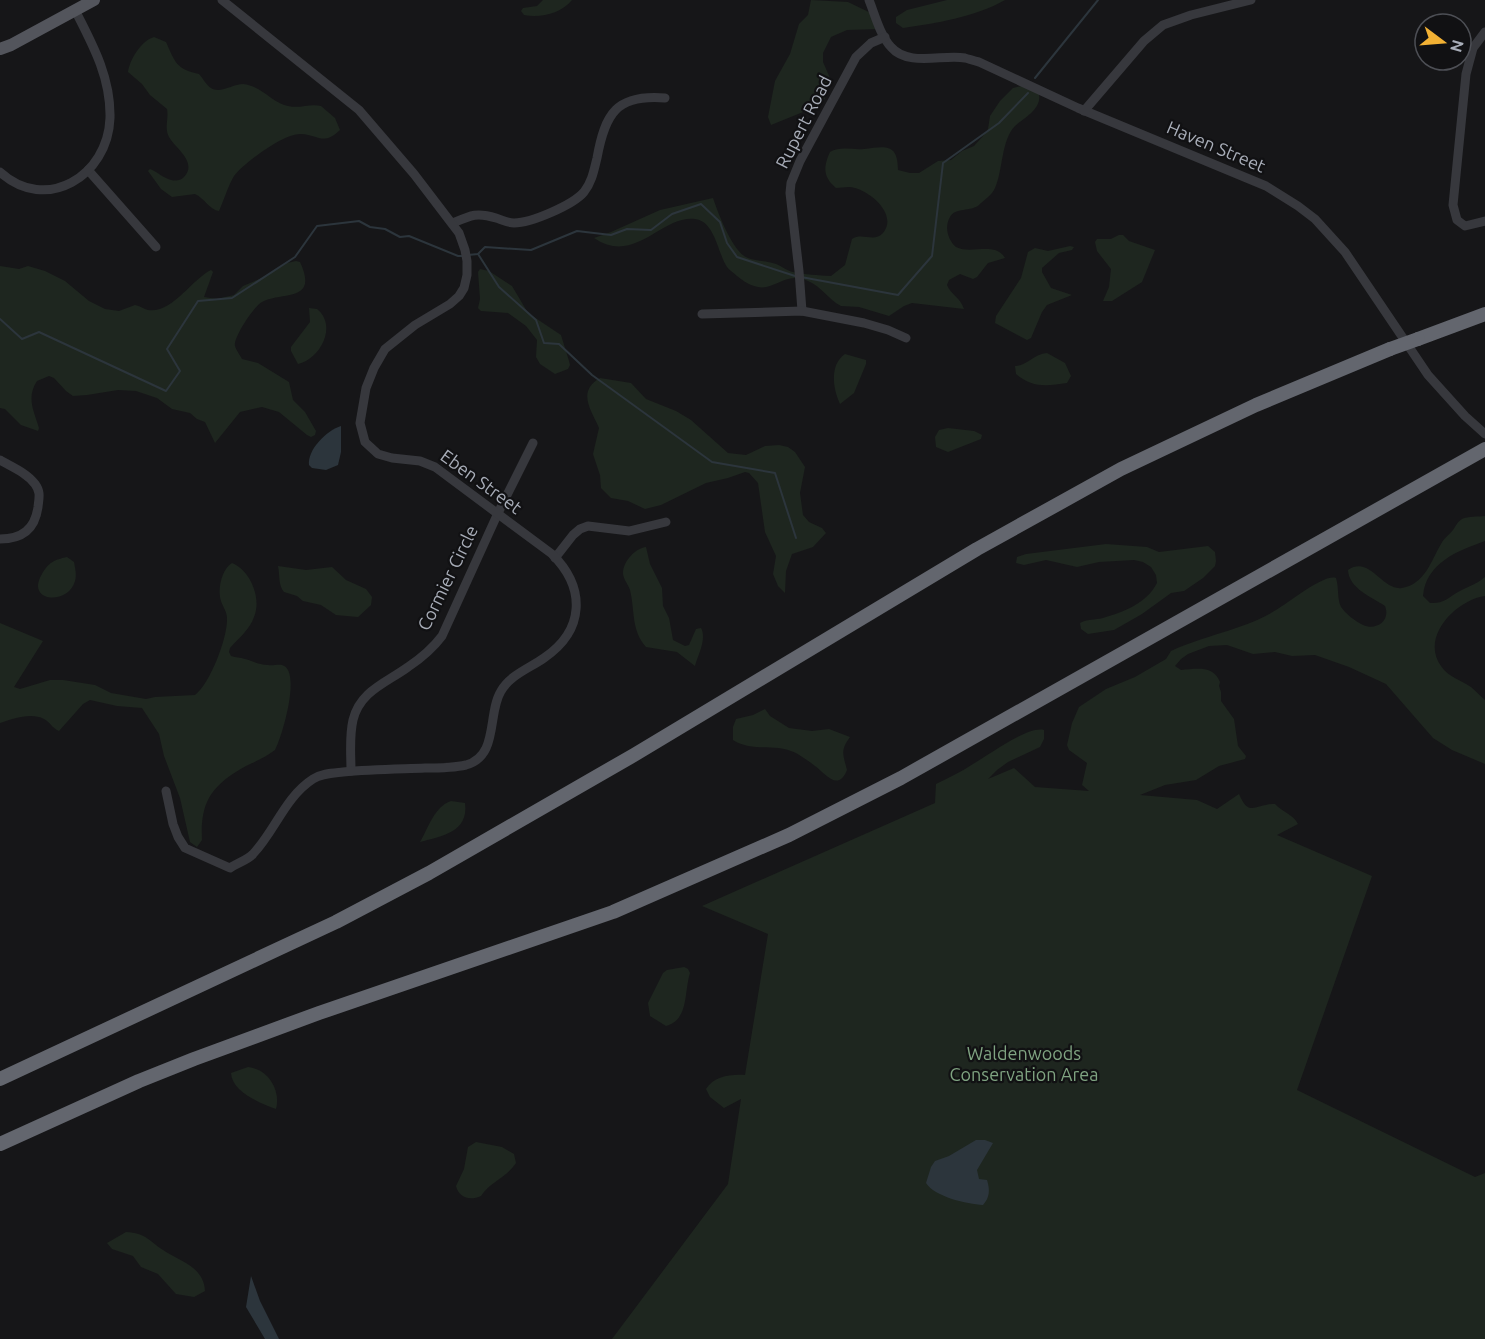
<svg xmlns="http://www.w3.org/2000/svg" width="1485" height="1339" font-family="Ubuntu,sans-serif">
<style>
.green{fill:#1e261f}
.water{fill:#2c353c}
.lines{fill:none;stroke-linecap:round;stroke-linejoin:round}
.stream{stroke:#2c353c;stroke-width:2}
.minor{stroke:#37383d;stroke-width:9}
.major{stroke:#53555c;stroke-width:12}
.highway{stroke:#63666e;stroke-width:14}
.highway-bridge{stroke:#63666e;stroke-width:14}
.labels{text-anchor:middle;stroke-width:4.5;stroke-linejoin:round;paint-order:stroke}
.street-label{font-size:18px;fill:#a8adb8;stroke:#111113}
.park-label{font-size:18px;fill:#7fa381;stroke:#111113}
</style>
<rect width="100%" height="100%" fill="#161618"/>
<!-- green -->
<g class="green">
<path d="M543,0H572C560,14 541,18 524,15L521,11L523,8L537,6Z"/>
<polygon points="811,0 848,2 879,17 881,20 879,29 847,30 831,37 823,53 823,62 830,78 828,92 824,100 813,108 771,125 768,117 775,81 790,54 799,24 808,15"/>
<path d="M947,0H1005C975,17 937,23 903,28L896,23V17L907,10Z"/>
<path d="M154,37L166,42C175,62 176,69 199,74C203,78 206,85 211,88C220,94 233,84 243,84C262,86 272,103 288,106C300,109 310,103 321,106L335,118L340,130C323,146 319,135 301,134C284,133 244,163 234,176C228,186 224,200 219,211C210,210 204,198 195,194L172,197L161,189L148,171L150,169C158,172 163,178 171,180C176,181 180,181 184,177C198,162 175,148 169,137C164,128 169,118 167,109L150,95L142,84L128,72C130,59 141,41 154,37Z"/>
<path d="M1026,85L1039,94C1042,109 1024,118 1015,126C1001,140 1003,171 995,188C992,195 984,200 979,205C971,212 955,207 950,217C944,227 948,240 956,247C971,255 995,241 1005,258L988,263L977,277L973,279L960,274L949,280L947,285C951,295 960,297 964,309L912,303L904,306L889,316L859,307L841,306C829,300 822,287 808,281C777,268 773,305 737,276C734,273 729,270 727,267C718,254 715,221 695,219C661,215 635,266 594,238L611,232L660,210L713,198C718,213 733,253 748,258C756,261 767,261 776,264C782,266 787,271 793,272C805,275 818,275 831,276L845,265L852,239C862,232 874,243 883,233C898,215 871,192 855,188C849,186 842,188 836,188C823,177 823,167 830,152C840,146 852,150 864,149C884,147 898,142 898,170L910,173H919L938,161L951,160L962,151L974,146L983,136L988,129L990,116L1000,101L1013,88Z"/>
<polygon points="1119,235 1123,235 1129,241 1155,250 1142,282 1112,301 1103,301 1109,287 1111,269 1097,251 1095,242 1097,239 1111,239"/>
<polygon points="1070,246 1074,247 1072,250 1059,253 1042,268 1042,272 1051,288 1072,295 1047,305 1042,312 1031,338 1027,340 995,323 996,316 1021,278 1028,252 1035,248 1048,251"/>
<path d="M296,261L300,262C319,303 282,291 262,302C254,306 233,338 235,346C236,350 240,355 242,359L258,363L289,382L293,400L305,412L316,431L315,435L311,437L307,435L279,412L262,407L240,412L215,443L205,422L197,419L190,413L172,409L157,398L136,391L118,390L87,395L73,396L66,391L54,378L49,376L37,381C26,398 34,411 39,428L38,431L21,425L5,409L0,408V266L19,269L28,266L45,271L65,281L89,301L105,309L119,311L135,305C140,306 144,309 148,310C172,314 192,279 211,270L213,272L204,297L217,299L234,295L243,286L264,277L287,263Z"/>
<polygon points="480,269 489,271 512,286 528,313 561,335 569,361 570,365 568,369 555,374 540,364 536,357 537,340 526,326 508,313 481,311 478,308 480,299 478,272"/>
<path d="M309,308L317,309C338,326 320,359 298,364L291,351V347L310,322Z"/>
<path d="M1047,353L1065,363L1071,376L1067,383C1047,386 1032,388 1016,374L1015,366C1027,366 1034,354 1047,353Z"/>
<path d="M845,354L866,360V364L854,393L840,404C833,389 829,365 845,354Z"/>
<path d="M600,378L631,383L646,399L676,411L691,420L728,453L746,455L765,446L779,445L788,447L795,452L805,467L800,493L803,515L809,522L822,528L826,533L813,547L792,554L786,571L785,593L778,586L773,574L776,556L765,532L758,483L749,473L745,472L728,478L706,483L661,505L645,509L628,501L611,498L601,488L600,475L593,454L599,428C592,411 576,392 600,378Z"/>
<polygon points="948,428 974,431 982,435 981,439 948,452 936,447 935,437 939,430"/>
<path d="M1485,516V541C1457,551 1426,563 1423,596L1430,603C1443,604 1448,598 1458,592C1469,586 1475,585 1485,577V596C1456,600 1420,637 1441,666C1447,676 1462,681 1471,687C1476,691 1480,696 1485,700V764L1452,750L1433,738L1386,684L1349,667L1315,655L1292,656L1275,652L1253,654L1227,645L1209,646L1188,654L1181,659L1175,666L1181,670C1197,669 1213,665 1220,682L1219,686L1221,692V701L1234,719L1238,746L1246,756L1245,759L1219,766L1196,780L1165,785L1140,795L1197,800L1217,809L1239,794C1249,818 1255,804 1275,804C1282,812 1293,814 1298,824L1277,835L1372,876L1297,1090L1475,1177L1485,1173V1339H612L728,1184L741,1099L724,1108L710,1097L706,1089C714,1076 731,1074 745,1075L768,934L702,906L935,803L936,784C948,778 961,772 973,764C989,755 1027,726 1044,730V739L1040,747L1008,762L997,770L988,779L1014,768L1035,787L1089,791L1082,785L1087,763L1069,750L1067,745L1072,723L1079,707L1106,689L1135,677L1166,659L1171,651C1204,635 1244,630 1276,610C1289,603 1323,574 1336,578C1339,587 1337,599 1341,607C1345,613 1356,622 1363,625C1376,631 1391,621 1385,606C1372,597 1349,589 1348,570C1370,555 1382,591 1402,588C1425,584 1431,561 1441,544C1444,538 1449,535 1453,530C1456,526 1457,522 1462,519C1468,516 1478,517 1485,516Z"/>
<path d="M1106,544L1147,547L1159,552L1208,546L1215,552L1216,561L1215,566L1203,578L1184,591L1171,593L1142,614L1114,630L1088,634L1081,629L1080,623C1087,619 1095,620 1103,618C1124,612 1147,603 1157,583L1156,575L1151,567L1143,562L1134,560L1099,562L1077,567L1046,560L1024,565L1016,563L1017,557L1026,554Z"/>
<path d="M646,547L650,564L662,588L663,606L669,618L673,640L685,646L689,645L696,629L701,628C707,639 698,655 695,666L677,652L646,647C631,630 635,610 630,590C628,584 623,579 623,573C623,561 636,548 646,547Z"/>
<path d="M67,557L74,562C75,568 77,575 75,581C68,606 25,602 42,574C49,562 54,560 67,557Z"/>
<path d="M232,563C250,570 262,598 254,617C250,629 238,639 230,648L229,652L231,656C236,658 240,657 245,659C253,661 259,665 268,665C272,666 278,664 282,665C302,670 282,737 275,750C266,757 256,761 246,766C212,785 200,801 202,840L197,847L190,842L180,798L164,756L159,734L142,708L117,706L90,700L83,704L59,731C52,728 50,722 44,719C31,712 12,719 0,723V623L43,641L14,687L20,689L50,680H63L95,685L111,693L146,699L155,697L195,695C210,684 228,637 227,618C227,612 223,607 221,601C217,589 222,569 232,563Z"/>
<path d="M278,566L306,570L332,567L346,580L366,589L372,597L371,605L358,617L336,615L321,605L303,601L297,596L284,592C278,585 280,575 278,566Z"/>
<path d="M765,709L770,716L789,728L812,731L829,729L850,737C840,751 843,754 847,770C838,792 826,774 815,766C809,761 802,757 796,753C774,742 753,753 733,740V727L736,719L753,715Z"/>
<path d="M451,801L465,803C469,832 442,836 420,842C429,827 434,807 451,801Z"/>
<path d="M684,967L688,969L690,973C684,992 689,1020 666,1026L650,1016L648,1003L663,973L667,970Z"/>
<path d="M248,1067C268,1069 281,1090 276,1109C260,1103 232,1092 231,1073Z"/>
<path d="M476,1142L502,1147L514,1154L516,1163C506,1178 490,1182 481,1196C470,1201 459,1198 456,1186L464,1169L468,1147Z"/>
<path d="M126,1232C146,1233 149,1241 163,1250C180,1261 204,1267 205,1291L194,1297L176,1294L158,1274L141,1267L133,1256L112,1249L107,1243Z"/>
</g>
<!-- water -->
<g class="water">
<path d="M341,426V452L338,465L326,470L312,468L309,465C307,450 327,430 341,426Z"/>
<path d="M976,1140H985L993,1143L977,1170L979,1179L987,1180C990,1190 990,1197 983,1205C967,1204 935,1197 926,1183L931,1167L935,1161L949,1156Z"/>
<polygon points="251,1276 260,1301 279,1339 265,1339 246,1307"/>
</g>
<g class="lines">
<!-- stream -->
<g class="stream">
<polyline points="1035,78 1098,0"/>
<polyline points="478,254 499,287 536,320 544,343 559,344 592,375 712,462 775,473 796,538"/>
<polyline points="468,255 478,254 485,247 531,250 577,231 611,235 627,229 651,230 672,214 701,204 720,222 727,243 737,257 795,276"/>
<polyline points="801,277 898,295 932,256 943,163 999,123 1028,93"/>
<polyline points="0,319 22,339 39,332 166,391 180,371 167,349 198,301 232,298 295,257 317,226 359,221 370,227 385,229 400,237 409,236 458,256 462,256"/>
</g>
<!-- minor -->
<g class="minor">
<path d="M869,0C875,15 880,35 891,47C908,67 943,54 965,58C969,59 974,61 979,62L1078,108L1266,186L1298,206L1315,219L1345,252L1428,375L1465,416L1485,434"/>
<polyline points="1485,32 1473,48 1466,74 1453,205 1457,220 1465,226 1485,221"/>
<polyline points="1084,111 1144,41 1163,25 1191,15 1251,0"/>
<polyline points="88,170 156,247"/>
<path d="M0,172C46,214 108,176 110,118C111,78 93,45 75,10"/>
<path d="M453,223C471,215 477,212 496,218C502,220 508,223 514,223C531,223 573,205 584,192C592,182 594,170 597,158C605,114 616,94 665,98"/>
<polyline points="802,311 799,271 790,193 791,183 800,161 856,57 871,43 885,37"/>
<polyline points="702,314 802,311 864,323 888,330 906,338"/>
<path d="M0,460C12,467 27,473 35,484C41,492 39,498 38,507C35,529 22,539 0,539"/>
<polyline points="555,558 573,535 580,529 588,526 629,531 666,522"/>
<path d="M351,771C351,755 349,737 353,720C360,691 386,683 408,667C420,659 433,648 442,636L498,513L533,443"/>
<path d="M166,791L173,824L178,837L185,848L230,868C237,863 248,860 253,854C275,831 285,797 313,779C322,773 333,773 343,772C371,769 398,769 425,768C439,768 453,768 466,765C499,756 487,714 501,691C510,675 530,668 544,658C585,630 586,588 552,554L435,467L420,461L392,458L378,454L365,442L360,423L366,388L374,368L385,349L415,325L450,304L459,296L464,288L467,275V261L465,250L459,233L414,174L359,110L222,0"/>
</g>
<!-- major -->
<polyline class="major" points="0,49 11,45 94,0"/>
<!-- highway -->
<g class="highway">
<polyline points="1418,339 1485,314"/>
<polyline points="0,1079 336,922 429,873 634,755 977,549 1121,469 1256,405 1390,349"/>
<polyline points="0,1144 139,1081 194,1059 319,1013 613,912 789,835 901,778 1485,449"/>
</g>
<!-- highway-bridge -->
<polyline class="highway-bridge" points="1390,349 1418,339"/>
</g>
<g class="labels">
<!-- street labels -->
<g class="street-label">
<text transform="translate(804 122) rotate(-63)" y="6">Rupert Road</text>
<text transform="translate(1216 147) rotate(23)" y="6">Haven Street</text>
<text transform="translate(481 482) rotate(36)" y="6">Eben Street</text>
<text transform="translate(448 578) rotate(-64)" y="6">Cormier Circle</text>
</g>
<!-- park labels -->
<g class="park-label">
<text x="1024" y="1060">Waldenwoods<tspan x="1024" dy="21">Conservation Area</tspan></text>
</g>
</g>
<!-- north arrow -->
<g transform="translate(1443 42) rotate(106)"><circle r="28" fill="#111113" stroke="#4d4f55" stroke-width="1.5"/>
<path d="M0-4.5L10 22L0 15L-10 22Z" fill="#f2b134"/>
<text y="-9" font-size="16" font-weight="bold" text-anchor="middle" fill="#a8adb8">N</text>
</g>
</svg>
